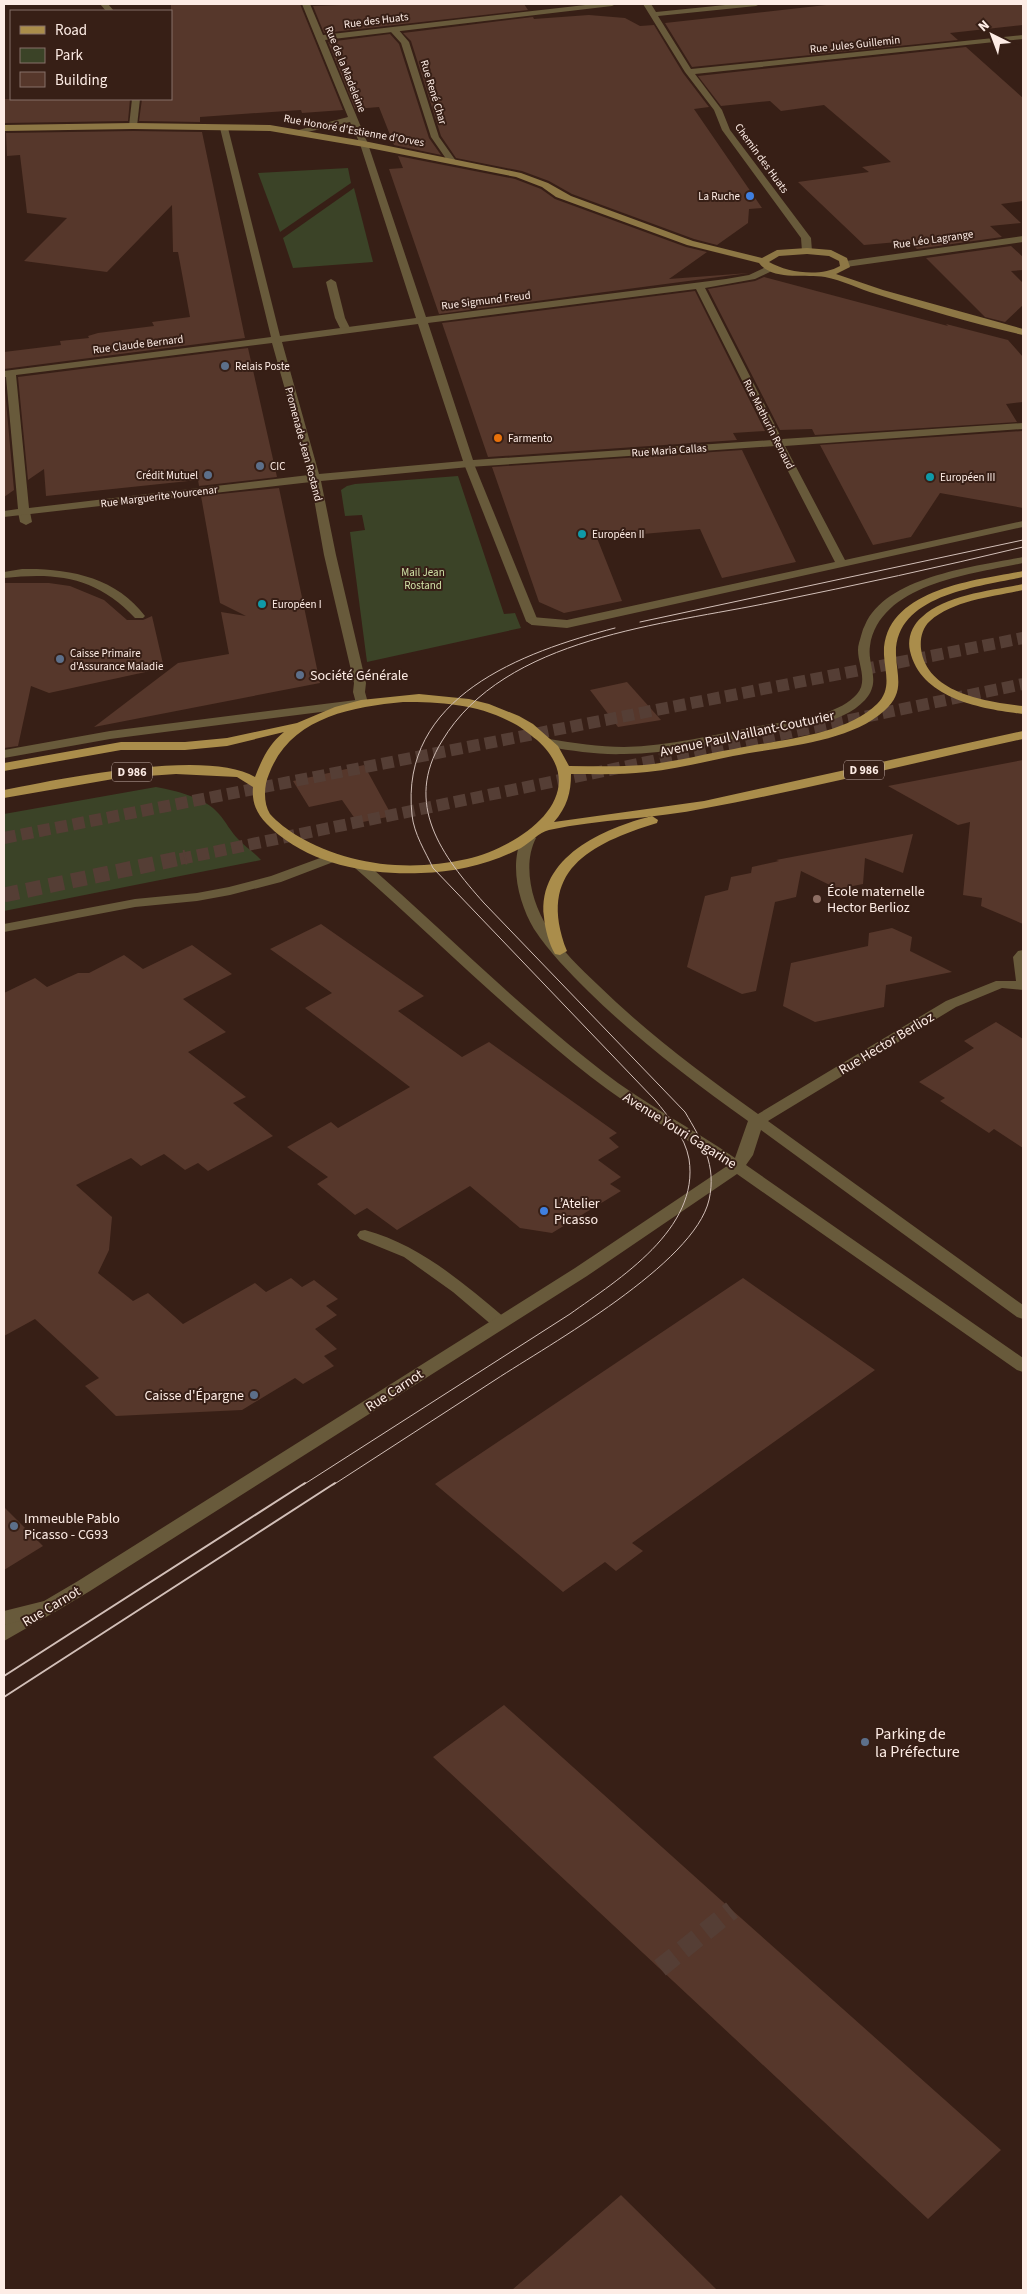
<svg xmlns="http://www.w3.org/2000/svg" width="1027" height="2294" font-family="'Source Sans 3',sans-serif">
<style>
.green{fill:#3b4327}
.building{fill:#56372b}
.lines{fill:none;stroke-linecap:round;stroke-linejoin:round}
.street-tunnel{stroke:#553e35;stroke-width:19;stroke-dasharray:19 10;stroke-linecap:butt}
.highway-tunnel-far1{stroke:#553e35;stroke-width:12;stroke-dasharray:12 5.5;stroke-linecap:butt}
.highway-tunnel{stroke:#553e35;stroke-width:15;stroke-dasharray:15 8;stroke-linecap:butt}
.lane{fill:#685a3b;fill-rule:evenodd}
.street{fill:#685a3b;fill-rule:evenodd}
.secondary{fill:#8d7745;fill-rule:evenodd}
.primary{fill:#aa8d4b;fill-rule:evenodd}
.tram-far1{stroke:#d2bfb8;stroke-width:1}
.tram{stroke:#d2bfb8;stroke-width:2}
.shop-dot{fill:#3f7fe0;stroke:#371f16;stroke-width:2}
.service-dot{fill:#5c6f8a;stroke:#371f16;stroke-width:2}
.food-dot{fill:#e8710a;stroke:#371f16;stroke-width:2}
.culture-dot{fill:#0f9aa8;stroke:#371f16;stroke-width:2}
.education-dot{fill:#8d6e63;stroke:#371f16;stroke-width:2}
.labels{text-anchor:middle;stroke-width:4;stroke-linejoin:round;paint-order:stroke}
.far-street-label{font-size:11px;fill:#fdece5;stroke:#371f16}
.far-poi-label{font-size:11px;fill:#fdece5;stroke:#371f16;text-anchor:start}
.far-park-label{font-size:11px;fill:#d0e1a7;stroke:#371f16}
.shield{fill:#371f16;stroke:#c2aea7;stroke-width:1}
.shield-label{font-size:12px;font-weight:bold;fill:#fdece5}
.poi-label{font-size:14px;fill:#fdece5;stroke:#371f16;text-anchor:start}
.street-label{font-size:14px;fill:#fdece5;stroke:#371f16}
.near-poi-label{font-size:16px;fill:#fdece5;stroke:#371f16;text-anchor:start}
</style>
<rect width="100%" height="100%" fill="#371f16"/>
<!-- green -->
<g class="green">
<polygon points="348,168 351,183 280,232 258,173"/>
<polygon points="354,188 373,262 293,268 283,238"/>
<polygon points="458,476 504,614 515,613 521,628 367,662 350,532 365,530 362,515 345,516 341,490 347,486 355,484"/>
<path d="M156,787C176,791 205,797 219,814C226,822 231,832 238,839C245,847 254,852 261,860L4,911V814Z"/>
</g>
<!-- building -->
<g class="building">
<polygon points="171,4 300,4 343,110 302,113 301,110 200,117 200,122 139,121 142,99 171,99"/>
<polygon points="369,4 524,4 528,10 324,33 313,6"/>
<polygon points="835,4 1023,4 1023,25 950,33 958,40 692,67 665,23"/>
<polygon points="589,15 625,18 640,26 654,25 683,73 709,107 694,109 762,208 749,209 748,223 717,245 694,239 572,194 549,181 522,171 456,158 441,136 411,41 403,33 533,17 534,19"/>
<polygon points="390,34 399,44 429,138 441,155 394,145 379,107 355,109 328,42"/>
<polygon points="966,47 1023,98 1023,201 1001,204 1021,223 990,226 1002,237 917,249 909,241 864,245 798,182 869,172 862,167 891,162 824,105 781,111 770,101 721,106 698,76"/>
<polygon points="4,99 130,99 128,121 5,123"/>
<polygon points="133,131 202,132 245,338 4,369 4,352 61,345 60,341 89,338 88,336 98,333 154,326 152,322 190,317 178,252 173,252 172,205 107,272 24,261 67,218 27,213 20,155 7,156 6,133"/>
<polygon points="398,156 515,179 541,189 555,199 686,247 707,252 669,279 749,273 439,314 389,169 403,168"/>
<polygon points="1011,246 1023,257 1023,270 1011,271 1023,283 1023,305 1005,322 985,317 926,258"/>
<polygon points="764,277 948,326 946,324 1008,340 1023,357 1023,402 1006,404 1017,422 815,435 812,429 780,430 708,289 755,281"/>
<polygon points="695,291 765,431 733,433 737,440 488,457 442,323"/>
<polygon points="248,348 277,477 199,486 198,480 46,496 44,469 28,480 18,377"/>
<polygon points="4,379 14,490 4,497"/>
<polygon points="1023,431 1023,508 940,493 911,537 873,545 820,445"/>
<polygon points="742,450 796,562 722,578 700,529 597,538 622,601 564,613 539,602 492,467"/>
<polygon points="279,488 320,683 94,727 178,663 229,654 221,612 246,616 220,603 201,496"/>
<polygon points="4,583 49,583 70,586 104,600 127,620 143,620 152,616 164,668 49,693 31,686 18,746 4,748"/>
<polygon points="627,682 661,720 618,727 590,690"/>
<polygon points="1023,760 1023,924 981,906 982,898 963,895 970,822 958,825 888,786"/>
<polygon points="364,765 392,816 358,823 342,800 309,807 293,781"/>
<polygon points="913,834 903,873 865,858 863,884 838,889 801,871 796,897 775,902 756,991 742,994 687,967 705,896 728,890 731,877 751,873 752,867 779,861 776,860"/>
<polygon points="321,924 424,996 398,1011 462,1057 489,1042 617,1133 609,1138 619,1147 598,1160 621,1177 610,1184 621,1191 552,1233 520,1228 470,1186 397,1230 367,1208 355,1215 317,1184 328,1177 287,1147 331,1122 338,1128 410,1087 305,1008 332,993 270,949"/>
<polygon points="892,928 912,937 910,951 952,972 886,985 884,1007 815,1022 783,1006 791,963 868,946 869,933"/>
<polygon points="192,945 232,974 183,999 226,1032 188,1052 246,1097 233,1103 273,1136 208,1171 198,1163 185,1170 164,1154 141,1166 131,1158 76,1185 112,1217 109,1250 98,1273 133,1301 148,1293 183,1324 255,1283 266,1292 291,1278 302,1287 314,1280 338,1299 326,1306 337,1315 315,1329 337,1349 324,1356 334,1366 303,1384 295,1378 242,1410 116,1416 85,1386 99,1378 35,1319 4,1336 4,993 35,978 47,987 78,973 89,973 124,955 143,969"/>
<polygon points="996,1022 1023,1039 1023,1148 994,1129 989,1133 940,1101 945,1098 919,1082 974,1048 964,1041"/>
<polygon points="743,1278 875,1370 632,1543 643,1551 616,1571 605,1562 563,1592 435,1484"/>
<polygon points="4,1507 43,1546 4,1570"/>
<polygon points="504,1705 732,1910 1001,2150 928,2219 433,1757"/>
<polygon points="621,2195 717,2290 512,2290"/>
</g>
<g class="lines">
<!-- street-tunnel -->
<polyline class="street-tunnel" points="660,1968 732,1910"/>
<!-- highway-tunnel-far1 -->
<g class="highway-tunnel-far1">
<polyline points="4,838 1023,638"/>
<polyline points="180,859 1023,684"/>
</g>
<!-- highway-tunnel -->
<polyline class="highway-tunnel" points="4,895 186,857"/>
<!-- lane -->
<g class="lane">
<polygon points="391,28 397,28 409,42 439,137 456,161 455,163 449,163 431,137 401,43 391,32"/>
<polygon points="331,279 336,282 345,318 351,330 350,332 342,332 335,318 326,282"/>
<polygon points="469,461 474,464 538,621 536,623 532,625 526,621 464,464"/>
<polygon points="24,509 30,512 32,522 26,525 20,522 18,512"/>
<path d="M1023,557V563C973,574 880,583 870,646C867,666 882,681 865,700C840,727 793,727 759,734C714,742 670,754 624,754C599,755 574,751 549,747L543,743L549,739C574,743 599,747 624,747C670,746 714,735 759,726C781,722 804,721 825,713C837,709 849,703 857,694C870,679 854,659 859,643C861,637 862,630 865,625C886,576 977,566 1023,557Z"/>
<path d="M22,569C68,568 116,577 145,616L143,618H135C97,577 57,572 4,578V572Z"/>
<polygon points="356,700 360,701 362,704 360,707 110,739 4,758 4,750 110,731"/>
<path d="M365,1230C420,1245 462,1282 505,1318L507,1322L505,1326L499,1328L493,1326L453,1292L404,1257L360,1239L357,1235L360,1231Z"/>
<polygon points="47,1601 53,1603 56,1608 53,1613 4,1641 4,1625"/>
</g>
<!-- street -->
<g class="street">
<polygon points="100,4 108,4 114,11 106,11"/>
<path d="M302,4H310L323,35L594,4H616L612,6L325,40L368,144L426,317L726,279L749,275L768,266H774V270L755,279L705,288L782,439L1023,423V429L785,446L845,560L1023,521V527L567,628L532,625L526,621L532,617L567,620L835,562L775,446L469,467L321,481L336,555L366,683L365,692L368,703L362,707L356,703L353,692L354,683L324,555L311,482L4,517V511L18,509L6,377H4V371L271,337L220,128L221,126L228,128L280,336L416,318L360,144L350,122L295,135L291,132L348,117ZM696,289L772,440L473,460L428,323ZM418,324L463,461L319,474L282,342ZM272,343L309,475L29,508L16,375Z"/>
<polygon points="643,4 651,4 656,12 735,4 760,4 756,6 658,16 691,69 1023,35 1023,39 695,74 722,110 730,130 811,238 812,251 807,254 802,251 801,238 722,130 714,110 685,72"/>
<polygon points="132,99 140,99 137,126 133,129 129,126"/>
<polygon points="1023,236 1023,242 846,267 841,264 846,261"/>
<path d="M529,834L536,838C522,865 532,904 548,928C561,950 580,968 598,985C647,1033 702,1074 758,1114L946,1001L996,981H1016L1013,957L1018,951L1023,950V990L1002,988L956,1007L768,1121L1023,1305V1319L1017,1317L761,1130L753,1155L746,1165L1023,1358V1372L1017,1370L737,1174L587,1276L90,1591L55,1612L4,1625V1611L44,1601L78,1581L575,1268L727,1166C682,1135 634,1111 591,1077C508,1012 434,937 355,868L353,865L355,862H365C444,931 518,1006 602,1071C644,1104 692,1128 735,1158L748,1121C692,1081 638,1040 589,992C569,972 549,952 534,929C519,904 509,865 522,838Z"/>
<polygon points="331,854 336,855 338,858 336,861 281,882 230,895 197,901 135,907 4,932 4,924 135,899 197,893 229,887 271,876"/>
</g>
<!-- secondary -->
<path class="secondary" d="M133,123L270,125L364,141L521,173L548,183L571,196L693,241L762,258L777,250L807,248L831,250L847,258L850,267L836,274L883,290L1023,329V335C974,324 924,309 876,294C859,289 842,280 825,277C805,274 773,281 759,263L687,245L556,197L542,187L516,177L364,147L270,131L133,129L4,131V125ZM807,254L829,256L839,261L840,266C821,277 788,273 769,262L779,256Z"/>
<!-- primary -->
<g class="primary">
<path d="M1023,571V577C980,587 894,594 896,655C897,678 905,692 884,711C849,743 778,747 733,756C704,762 676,769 647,772C622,775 596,774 571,774C571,793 567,807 554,822L704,801L1023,731V739C918,762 812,788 706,808C654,819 600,819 549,830C539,832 530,843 521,848C490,864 456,872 421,873C372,875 318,866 279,835C262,821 251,809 253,787L237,777L176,774L119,778L4,798V790C59,779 208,748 255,777C262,759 269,744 284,732L227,746L185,750H121L4,771V763L121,742H185L227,738L297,723L335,707L361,700L419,694L469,699L489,704L519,716L533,724L558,746L569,766C594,766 619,767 644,765C675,762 704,754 734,749C776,740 845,736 877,704C892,689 885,673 884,655C882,589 976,580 1023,571ZM403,702C440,702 476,704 509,721C520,726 528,733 537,740C597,794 520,847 467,859C410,872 347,866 296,835C288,830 277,822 270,814C263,803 264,785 269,774C290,718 350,707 403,702Z"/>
<path d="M1023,584V590C993,597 954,600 930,621C922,628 920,639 921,649C927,694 988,702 1023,706V714C982,709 921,699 910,651C907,639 912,625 922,617C947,594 991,591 1023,584Z"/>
<path d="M652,816L658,820L657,823C589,844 536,871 567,951L560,955L555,954C549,944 545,929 544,917C537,857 604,828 652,816Z"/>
</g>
<!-- tram-far1 -->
<g class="tram-far1">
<polyline points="640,622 1023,540"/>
<path d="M303,1485L570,1314C619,1279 700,1229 689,1159C685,1137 669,1117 655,1100L433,868C425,851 414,834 412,815C399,697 522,652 615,628"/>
<path d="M333,1485C387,1450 441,1415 495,1380C550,1344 694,1264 709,1200C717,1165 702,1141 685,1112L484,903C442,856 403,804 442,741C505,636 664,625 773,602C857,585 940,567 1023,547"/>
</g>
<!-- tram -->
<g class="tram">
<polyline points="4,1676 305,1483"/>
<polyline points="4,1697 335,1483"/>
</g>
</g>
<!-- markers -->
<g class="shop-dot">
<circle cx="750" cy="196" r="5"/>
<circle cx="544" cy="1211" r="5"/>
</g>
<g class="service-dot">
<circle cx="225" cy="366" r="5"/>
<circle cx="260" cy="466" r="5"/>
<circle cx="208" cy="475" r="5"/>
<circle cx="60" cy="659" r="5"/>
<circle cx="300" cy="675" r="5"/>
<circle cx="254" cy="1395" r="5"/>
<circle cx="14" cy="1526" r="5"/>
<circle cx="865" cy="1742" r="5"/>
</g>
<circle class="food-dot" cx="498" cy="438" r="5"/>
<g class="culture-dot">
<circle cx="930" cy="477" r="5"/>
<circle cx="582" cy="534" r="5"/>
<circle cx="262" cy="604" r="5"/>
</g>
<circle class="education-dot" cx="817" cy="899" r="5"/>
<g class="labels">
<!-- far-street labels -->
<g class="far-street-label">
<text transform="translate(376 20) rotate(-7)" y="4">Rue des Huats</text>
<text transform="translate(855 44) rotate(-6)" y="4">Rue Jules Guillemin</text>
<text transform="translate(346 69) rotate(68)" y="4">Rue de la Madeleine</text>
<text transform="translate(434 92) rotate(73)" y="4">Rue René Char</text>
<text transform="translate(354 130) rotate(10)" y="4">Rue Honoré d'Estienne d'Orves</text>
<text transform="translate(762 158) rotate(54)" y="4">Chemin des Huats</text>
<text transform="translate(933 239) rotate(-8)" y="4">Rue Léo Lagrange</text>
<text transform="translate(486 300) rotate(-7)" y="4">Rue Sigmund Freud</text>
<text transform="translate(138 344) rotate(-7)" y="4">Rue Claude Bernard</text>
<text transform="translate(769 424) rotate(63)" y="4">Rue Mathurin Renaud</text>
<text transform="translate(304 444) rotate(75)" y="4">Promenade Jean Rostand</text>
<text transform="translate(669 450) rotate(-4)" y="4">Rue Maria Callas</text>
<text transform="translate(159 496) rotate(-7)" y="4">Rue Marguerite Yourcenar</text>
</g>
<!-- far-poi labels -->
<g class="far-poi-label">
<text x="740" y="200" text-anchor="end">La Ruche</text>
<text x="235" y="370">Relais Poste</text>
<text x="508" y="442">Farmento</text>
<text x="270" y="470">CIC</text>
<text x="198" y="479" text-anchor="end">Crédit Mutuel</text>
<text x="940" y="481">Européen III</text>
<text x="592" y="538">Européen II</text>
<text x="272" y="608">Européen I</text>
<text x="70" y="657">Caisse Primaire<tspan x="70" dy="13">d'Assurance Maladie</tspan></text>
</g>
<!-- far-park labels -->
<g class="far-park-label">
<text x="423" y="576">Mail Jean<tspan x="423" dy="13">Rostand</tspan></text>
</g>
<!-- shield labels -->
<g class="shield">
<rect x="844" y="760.5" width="40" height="19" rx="4"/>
<rect x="112" y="762.5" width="40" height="19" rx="4"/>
</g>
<g class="shield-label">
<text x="864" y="774">D 986</text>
<text x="132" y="776">D 986</text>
</g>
<!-- poi labels -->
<g class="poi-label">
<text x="310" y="680">Société Générale</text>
<text x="827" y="896">École maternelle<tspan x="827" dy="16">Hector Berlioz</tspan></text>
<text x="554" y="1208">L’Atelier<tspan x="554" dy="16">Picasso</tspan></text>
<text x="244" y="1400" text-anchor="end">Caisse d'Épargne</text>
<text x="24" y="1523">Immeuble Pablo<tspan x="24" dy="16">Picasso - CG93</tspan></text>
</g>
<!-- street labels -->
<g class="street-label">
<text transform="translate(747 733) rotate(-12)" y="5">Avenue Paul Vaillant-Couturier</text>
<text transform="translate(886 1043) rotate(-31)" y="5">Rue Hector Berlioz</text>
<text transform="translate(680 1130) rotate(32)" y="5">Avenue Youri Gagarine</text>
<text transform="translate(394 1390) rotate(-33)" y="5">Rue Carnot</text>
<text transform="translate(51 1606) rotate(-31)" y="5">Rue Carnot</text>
</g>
<!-- near-poi labels -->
<g class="near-poi-label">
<text x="875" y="1739">Parking de<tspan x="875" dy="18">la Préfecture</tspan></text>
</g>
</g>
<!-- border -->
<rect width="1027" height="2294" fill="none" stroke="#fdece5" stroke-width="10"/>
<!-- legend -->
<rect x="10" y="10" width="162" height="90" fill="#371f16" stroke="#867169"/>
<rect x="20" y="26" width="25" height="8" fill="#aa8d4b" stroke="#867169"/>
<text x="55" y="35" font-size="15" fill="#fdece5">Road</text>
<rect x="20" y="48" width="25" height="15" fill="#3b4327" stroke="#867169"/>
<text x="55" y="60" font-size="15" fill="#fdece5">Park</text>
<rect x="20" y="72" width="25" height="15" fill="#56372b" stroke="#867169"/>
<text x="55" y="85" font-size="15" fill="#fdece5">Building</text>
<!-- north arrow -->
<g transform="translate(992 35) rotate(318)" stroke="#371f16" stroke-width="4" paint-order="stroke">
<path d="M0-4L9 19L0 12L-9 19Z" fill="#fdece5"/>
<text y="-8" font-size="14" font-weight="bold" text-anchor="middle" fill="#fdece5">N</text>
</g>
</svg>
